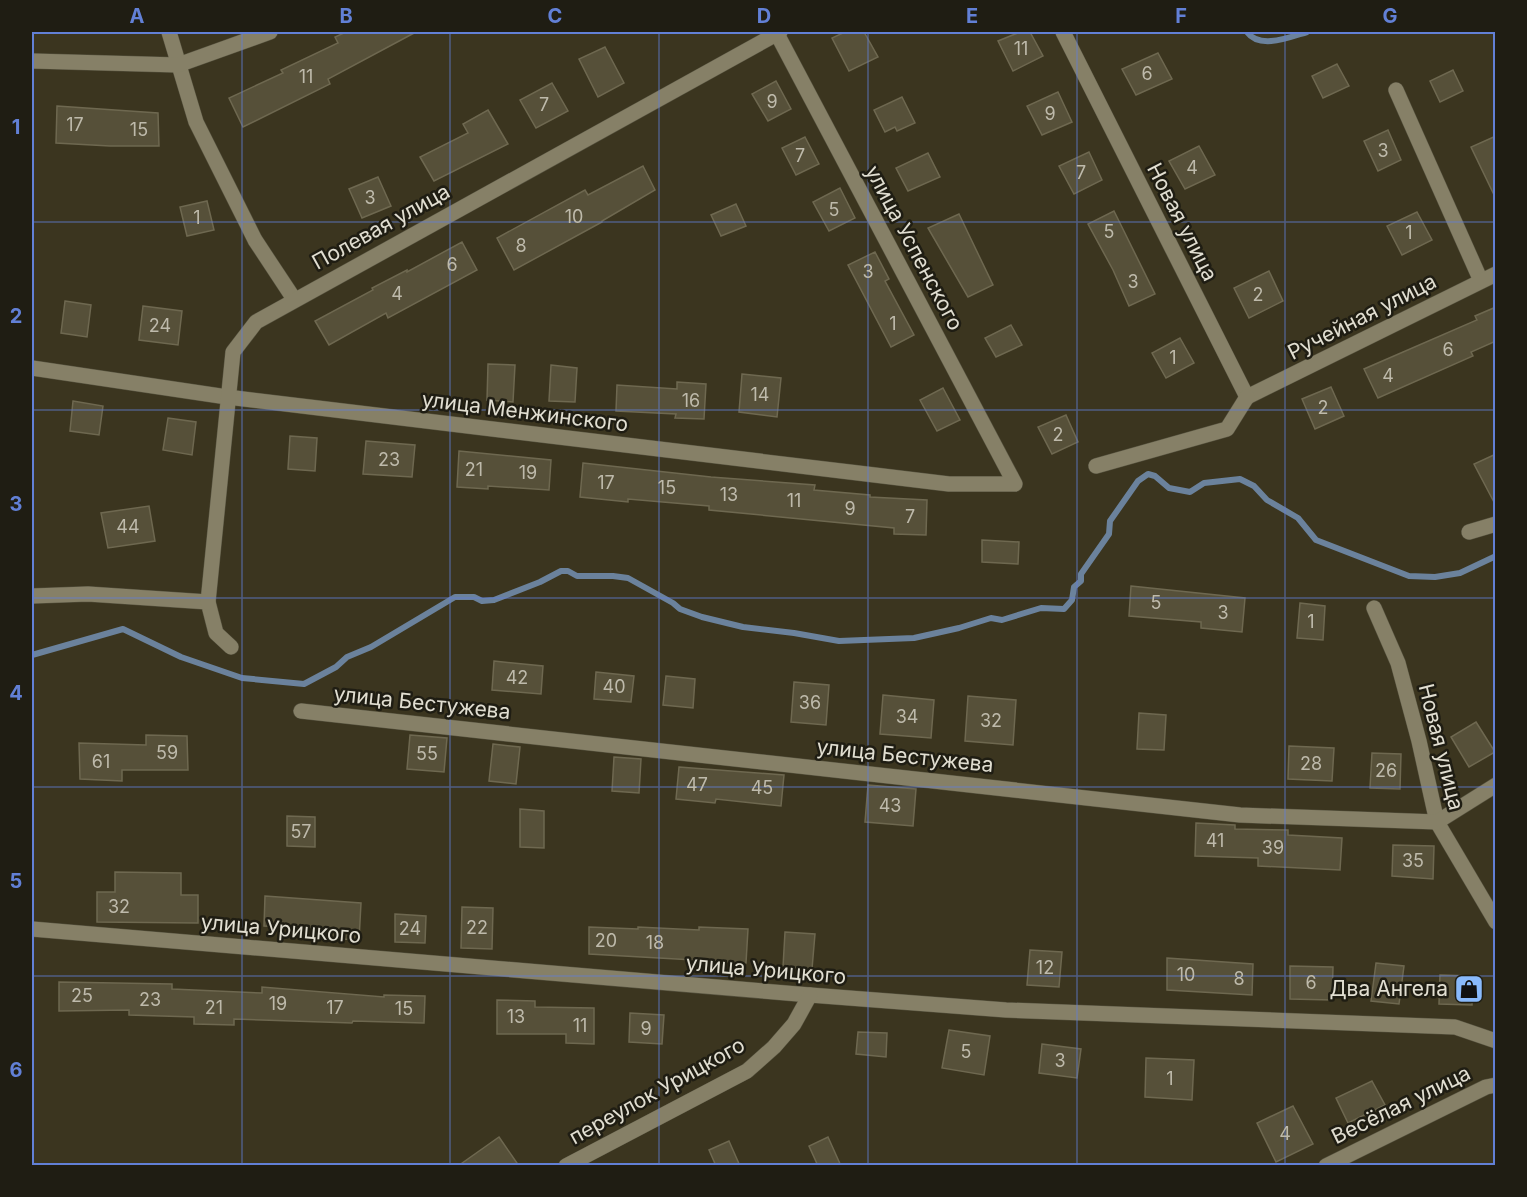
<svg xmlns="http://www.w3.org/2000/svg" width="1527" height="1197" font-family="Inter,sans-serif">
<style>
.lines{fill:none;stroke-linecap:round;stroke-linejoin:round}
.stream{stroke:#6b829c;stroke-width:6}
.building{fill:#565039;stroke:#6e6850;stroke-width:1.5}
.minor-casing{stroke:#575340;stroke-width:16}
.minor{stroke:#868067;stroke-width:15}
.grid{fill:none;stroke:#6280d6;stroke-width:1.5;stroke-opacity:0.55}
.labels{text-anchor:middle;stroke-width:5;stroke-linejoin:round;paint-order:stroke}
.number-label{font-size:18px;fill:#bebaab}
.street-label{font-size:21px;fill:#e1ded1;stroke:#1f1d13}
.poi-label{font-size:21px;fill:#e1ded1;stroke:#1f1d13;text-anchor:end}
.neatline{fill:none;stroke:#6280d6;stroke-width:2}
.grid-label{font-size:20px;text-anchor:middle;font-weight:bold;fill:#6280d6}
</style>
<rect width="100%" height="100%" fill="#3b351f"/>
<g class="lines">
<!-- stream -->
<g class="stream">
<path d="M1247,32C1260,50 1290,37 1307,32"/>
<polyline points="32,655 123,629 181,657 242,678 304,684 336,667 347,657 371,647 455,597 474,597 482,601 494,600 540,582 561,571 568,571 577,576 613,576 628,578 673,603 680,609 702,617 743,627 794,633 839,641 914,638 959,628 991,618 1002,620 1041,608 1064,609 1072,600 1074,587 1081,581 1081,574 1109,534 1110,521 1138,481 1148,474 1155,476 1169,488 1190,492 1204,483 1240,479 1254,486 1267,500 1298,518 1316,540 1409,576 1435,577 1460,573 1496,556"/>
</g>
</g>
<!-- building -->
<g class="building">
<polygon points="346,32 416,32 328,79 330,84 243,127 229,98 283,73 281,70 338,43 335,37"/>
<polygon points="845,32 864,32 878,57 849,71 832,38"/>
<polygon points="1020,32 1030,32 1043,56 1013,71 998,41"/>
<polygon points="605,47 624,83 598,97 579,59"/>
<polygon points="1158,53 1172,79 1136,95 1122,69"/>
<polygon points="1337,64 1349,86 1323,98 1312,76"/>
<polygon points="1453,70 1463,91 1440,102 1430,81"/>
<polygon points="776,81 791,109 768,121 752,94"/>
<polygon points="552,83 568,111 536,128 520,100"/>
<polygon points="1058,92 1072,122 1042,135 1027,106"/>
<polygon points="902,97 915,123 897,131 895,127 885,132 874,110"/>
<polygon points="57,106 158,113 159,146 110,146 56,143"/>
<polygon points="488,110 508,144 434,181 420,157 468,133 463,124"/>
<polygon points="1388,130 1401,160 1378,171 1364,141"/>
<polygon points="1496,136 1496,199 1471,147"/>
<polygon points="805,137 819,164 796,175 782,148"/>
<polygon points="1199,146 1215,175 1185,189 1169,161"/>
<polygon points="1089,152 1102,180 1074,194 1059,166"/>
<polygon points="928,153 940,177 908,191 896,168"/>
<polygon points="643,166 655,190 602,221 602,222 514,270 497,238 585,190 588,195"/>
<polygon points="378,177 391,206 362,218 349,189"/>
<polygon points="840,188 855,218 829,231 813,202"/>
<polygon points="207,201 214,230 187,236 180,207"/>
<polygon points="736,204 746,226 721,236 711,215"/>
<polygon points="1114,211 1155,294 1129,306 1113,270 1088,224"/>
<polygon points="1417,212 1432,240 1402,255 1387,226"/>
<polygon points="959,214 993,285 968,297 928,228"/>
<polygon points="462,242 477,270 388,318 386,313 329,345 315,321 373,290 372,288 407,270 407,272"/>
<polygon points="875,252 889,279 885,281 914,335 891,347 848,265"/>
<polygon points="1269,271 1283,301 1249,318 1234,288"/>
<polygon points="65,301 91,305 87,337 61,333"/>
<polygon points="143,306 182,311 178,345 139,340"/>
<polygon points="1496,307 1496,341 1471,352 1473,356 1378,398 1364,369 1477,320 1475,316"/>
<polygon points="1011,325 1022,345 996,357 985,338"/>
<polygon points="1180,338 1194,363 1166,378 1152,353"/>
<polygon points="488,364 515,365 513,402 487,400"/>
<polygon points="551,365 577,368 575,402 549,401"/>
<polygon points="742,374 781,378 777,417 739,412"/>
<polygon points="677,382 706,384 704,419 675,418 676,414 616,411 617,385 677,389"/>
<polygon points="1331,387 1344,416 1315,429 1302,399"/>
<polygon points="943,388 960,420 937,431 920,400"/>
<polygon points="73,401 103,406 99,435 70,431"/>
<polygon points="1066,415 1078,442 1052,454 1038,427"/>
<polygon points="168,418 196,422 192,455 163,450"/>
<polygon points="290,436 317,438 315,471 288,469"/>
<polygon points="366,441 415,445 412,477 363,474"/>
<polygon points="459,451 551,460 549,490 488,486 488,489 457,487"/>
<polygon points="1496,454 1496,506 1474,464"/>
<polygon points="583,463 711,477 815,485 814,490 870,495 870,497 927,500 926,535 894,534 894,528 709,510 709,506 628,499 628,502 580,497"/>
<polygon points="149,506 155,541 108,548 101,513"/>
<polygon points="982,540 1019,542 1018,564 982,562"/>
<polygon points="1131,586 1245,598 1242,632 1201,628 1201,622 1129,616"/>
<polygon points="1300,603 1325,606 1323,640 1297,638"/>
<polygon points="494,661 543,666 541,694 492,690"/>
<polygon points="596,672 634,676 631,702 594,699"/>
<polygon points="666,676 695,679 693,708 663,705"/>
<polygon points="794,682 829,685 826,725 791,722"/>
<polygon points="883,695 934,700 931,738 880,734"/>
<polygon points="968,696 1016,700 1013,745 965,741"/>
<polygon points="1139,713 1166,715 1164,750 1137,749"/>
<polygon points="1476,722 1495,752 1469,767 1451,737"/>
<polygon points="146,735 187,736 188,770 122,770 122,781 80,779 79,743 146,745"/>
<polygon points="410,735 447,738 444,772 407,769"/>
<polygon points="493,744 520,747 516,784 489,781"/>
<polygon points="1289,746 1334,748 1332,781 1288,779"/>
<polygon points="1372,753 1401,754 1400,789 1370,788"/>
<polygon points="614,757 641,759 639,793 612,791"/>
<polygon points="679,767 784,775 781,806 716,799 715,803 676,799"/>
<polygon points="868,785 916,789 913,826 865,822"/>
<polygon points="520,809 544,811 544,848 520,847"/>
<polygon points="287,816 315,817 315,847 287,846"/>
<polygon points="1196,823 1235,825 1235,829 1288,830 1288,835 1342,838 1340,870 1258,866 1258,858 1195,856"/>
<polygon points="1393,845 1434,846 1433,879 1392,876"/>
<polygon points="115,872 181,873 181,895 198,895 198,923 97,922 97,892 115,892"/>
<polygon points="265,896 361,903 359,940 326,938 327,928 264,926"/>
<polygon points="462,907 493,908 492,949 461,948"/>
<polygon points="395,914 426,916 425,943 395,942"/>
<polygon points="589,927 638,929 638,927 699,930 699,927 748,929 746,963 589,954"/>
<polygon points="785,932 815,934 812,969 783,967"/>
<polygon points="1030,950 1062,952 1059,987 1027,985"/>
<polygon points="1167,958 1253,964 1252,995 1167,990"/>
<polygon points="1376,963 1404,966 1399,1004 1371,1001"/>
<polygon points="1290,966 1333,967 1332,1000 1290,999"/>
<polygon points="1440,975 1473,976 1472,1005 1439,1004"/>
<polygon points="59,982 172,984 172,989 262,993 262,987 384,997 384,995 425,996 424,1023 353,1021 352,1023 234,1019 234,1025 194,1024 194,1017 129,1015 129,1010 59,1011"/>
<polygon points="497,1000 535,1001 535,1007 594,1008 594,1044 566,1043 566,1034 497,1034"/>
<polygon points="630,1013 664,1015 662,1044 629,1042"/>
<polygon points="949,1030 990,1036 984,1075 942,1068"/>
<polygon points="858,1032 887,1033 886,1057 856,1054"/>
<polygon points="1042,1044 1081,1049 1077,1078 1039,1073"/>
<polygon points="1146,1058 1194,1060 1192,1100 1145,1097"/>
<polygon points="1372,1081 1385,1105 1348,1123 1336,1098"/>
<polygon points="1293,1106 1313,1144 1276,1162 1257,1123"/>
<polygon points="499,1137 519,1166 458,1166"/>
<polygon points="828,1137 841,1166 818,1166 809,1146"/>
<polygon points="729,1141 740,1166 716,1166 709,1150"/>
</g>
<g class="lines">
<!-- minor casing -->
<g class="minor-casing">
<g id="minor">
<polyline points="169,32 196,122 255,240 294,299"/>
<polyline points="1063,32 1247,397"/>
<polyline points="32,61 178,65 270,32"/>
<polyline points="1396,90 1481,281"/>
<polyline points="32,368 227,397 858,473 949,484 1015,484 776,32"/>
<polyline points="1247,397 1496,274"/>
<polyline points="1096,466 1227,429 1247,397"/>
<polyline points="1469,532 1496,524"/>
<polyline points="32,596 88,594 208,602 216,633 231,647"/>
<polyline points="208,602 233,352 256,322 780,32"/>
<polyline points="1374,608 1398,663 1419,741 1437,822 1496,922"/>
<polyline points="301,711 1240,815 1437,822 1496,785"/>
<polyline points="32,929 810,995 1006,1010 1455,1027 1496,1041"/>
<polyline points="566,1166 747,1071 774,1047 794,1024 810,995"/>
<polyline points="1326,1166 1486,1087 1496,1085"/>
</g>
</g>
<!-- minor -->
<use href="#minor" class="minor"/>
</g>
<!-- grid -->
<path class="grid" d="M242,32V1166M450,32V1166M659,32V1166M868,32V1166M1077,32V1166M1285,32V1166M32,222H1496M32,410H1496M32,598H1496M32,787H1496M32,976H1496"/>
<!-- icons -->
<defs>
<g id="shop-square" transform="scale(1.5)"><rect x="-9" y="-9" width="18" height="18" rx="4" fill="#89bafc" stroke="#1f1d13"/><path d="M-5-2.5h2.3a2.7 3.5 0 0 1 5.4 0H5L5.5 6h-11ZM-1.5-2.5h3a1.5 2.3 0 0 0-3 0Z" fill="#111"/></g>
</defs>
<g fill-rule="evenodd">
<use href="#shop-square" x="1469" y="989"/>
</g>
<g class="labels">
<!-- number labels -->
<g class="number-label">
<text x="1021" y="55">11</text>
<text x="1147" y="80">6</text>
<text x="306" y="83">11</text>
<text x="772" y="108">9</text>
<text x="544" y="111">7</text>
<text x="1050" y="120">9</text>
<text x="75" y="131">17</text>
<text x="139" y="136">15</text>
<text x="1383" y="157">3</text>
<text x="800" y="162">7</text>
<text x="1192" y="174">4</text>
<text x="1081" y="179">7</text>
<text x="370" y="204">3</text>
<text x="834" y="216">5</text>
<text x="574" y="223">10</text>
<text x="197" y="224">1</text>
<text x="1109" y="238">5</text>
<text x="1409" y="239">1</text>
<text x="521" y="252">8</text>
<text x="452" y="271">6</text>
<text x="868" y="278">3</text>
<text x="1133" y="288">3</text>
<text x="397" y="300">4</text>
<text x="1258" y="301">2</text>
<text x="893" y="330">1</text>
<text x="160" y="332">24</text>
<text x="1448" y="356">6</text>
<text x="1173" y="364">1</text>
<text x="1388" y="382">4</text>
<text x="760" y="401">14</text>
<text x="691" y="407">16</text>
<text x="1323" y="414">2</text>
<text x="1058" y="441">2</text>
<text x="389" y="466">23</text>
<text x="474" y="476">21</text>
<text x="528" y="479">19</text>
<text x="606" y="489">17</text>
<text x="667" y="494">15</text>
<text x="729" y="501">13</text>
<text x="794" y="507">11</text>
<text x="850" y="515">9</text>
<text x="910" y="523">7</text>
<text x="128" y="533">44</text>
<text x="1156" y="609">5</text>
<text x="1223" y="619">3</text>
<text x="1311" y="628">1</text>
<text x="517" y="684">42</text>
<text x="614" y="693">40</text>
<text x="810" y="709">36</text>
<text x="907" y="723">34</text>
<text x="991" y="727">32</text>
<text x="167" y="759">59</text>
<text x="427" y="760">55</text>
<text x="101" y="768">61</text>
<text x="1311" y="770">28</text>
<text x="1386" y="777">26</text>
<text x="697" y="791">47</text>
<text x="762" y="794">45</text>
<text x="890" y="812">43</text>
<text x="301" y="838">57</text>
<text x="1215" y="847">41</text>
<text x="1273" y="854">39</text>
<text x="1413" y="867">35</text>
<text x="119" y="913">32</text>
<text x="477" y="934">22</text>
<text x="410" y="935">24</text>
<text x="606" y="947">20</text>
<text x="655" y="949">18</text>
<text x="1045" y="974">12</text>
<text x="1186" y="981">10</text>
<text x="1239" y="985">8</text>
<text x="1311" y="989">6</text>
<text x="82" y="1002">25</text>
<text x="150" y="1006">23</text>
<text x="278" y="1010">19</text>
<text x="214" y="1014">21</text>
<text x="335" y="1014">17</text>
<text x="404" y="1015">15</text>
<text x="516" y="1023">13</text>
<text x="580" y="1032">11</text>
<text x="646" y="1035">9</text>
<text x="966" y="1058">5</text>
<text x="1060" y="1067">3</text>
<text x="1170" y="1085">1</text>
<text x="1285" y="1140">4</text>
</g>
<!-- street labels -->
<g class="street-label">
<text transform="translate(1182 222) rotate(63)" y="7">Новая улица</text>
<text transform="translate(381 227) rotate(-29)" y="7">Полевая улица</text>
<text transform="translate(914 248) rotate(62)" y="7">улица Успенского</text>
<text transform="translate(1362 317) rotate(-27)" y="7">Ручейная улица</text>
<text transform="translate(525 412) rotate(7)" y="7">улица Менжинского</text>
<text transform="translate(422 703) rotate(6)" y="7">улица Бестужева</text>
<text transform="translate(1441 747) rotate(76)" y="7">Новая улица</text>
<text transform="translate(905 756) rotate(6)" y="7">улица Бестужева</text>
<text transform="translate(281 929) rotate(5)" y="7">улица Урицкого</text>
<text transform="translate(766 970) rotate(5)" y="7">улица Урицкого</text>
<text transform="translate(657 1091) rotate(-29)" y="7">переулок Урицкого</text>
<text transform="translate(1401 1105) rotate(-26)" y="7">Весёлая улица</text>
</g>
<!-- poi labels -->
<g class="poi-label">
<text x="1448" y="996">Два Ангела</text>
</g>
</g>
<!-- border -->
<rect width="1527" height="1197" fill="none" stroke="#1f1d13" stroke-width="66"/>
<rect x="33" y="33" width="1461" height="1131" class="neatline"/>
<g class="grid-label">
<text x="137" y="23">A</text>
<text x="346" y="23">B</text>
<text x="555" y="23">C</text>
<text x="764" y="23">D</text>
<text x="972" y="23">E</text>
<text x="1181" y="23">F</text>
<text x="1390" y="23">G</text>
<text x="16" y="134">1</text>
<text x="16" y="323">2</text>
<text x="16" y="511">3</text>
<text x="16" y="700">4</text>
<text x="16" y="888">5</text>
<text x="16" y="1077">6</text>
</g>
</svg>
